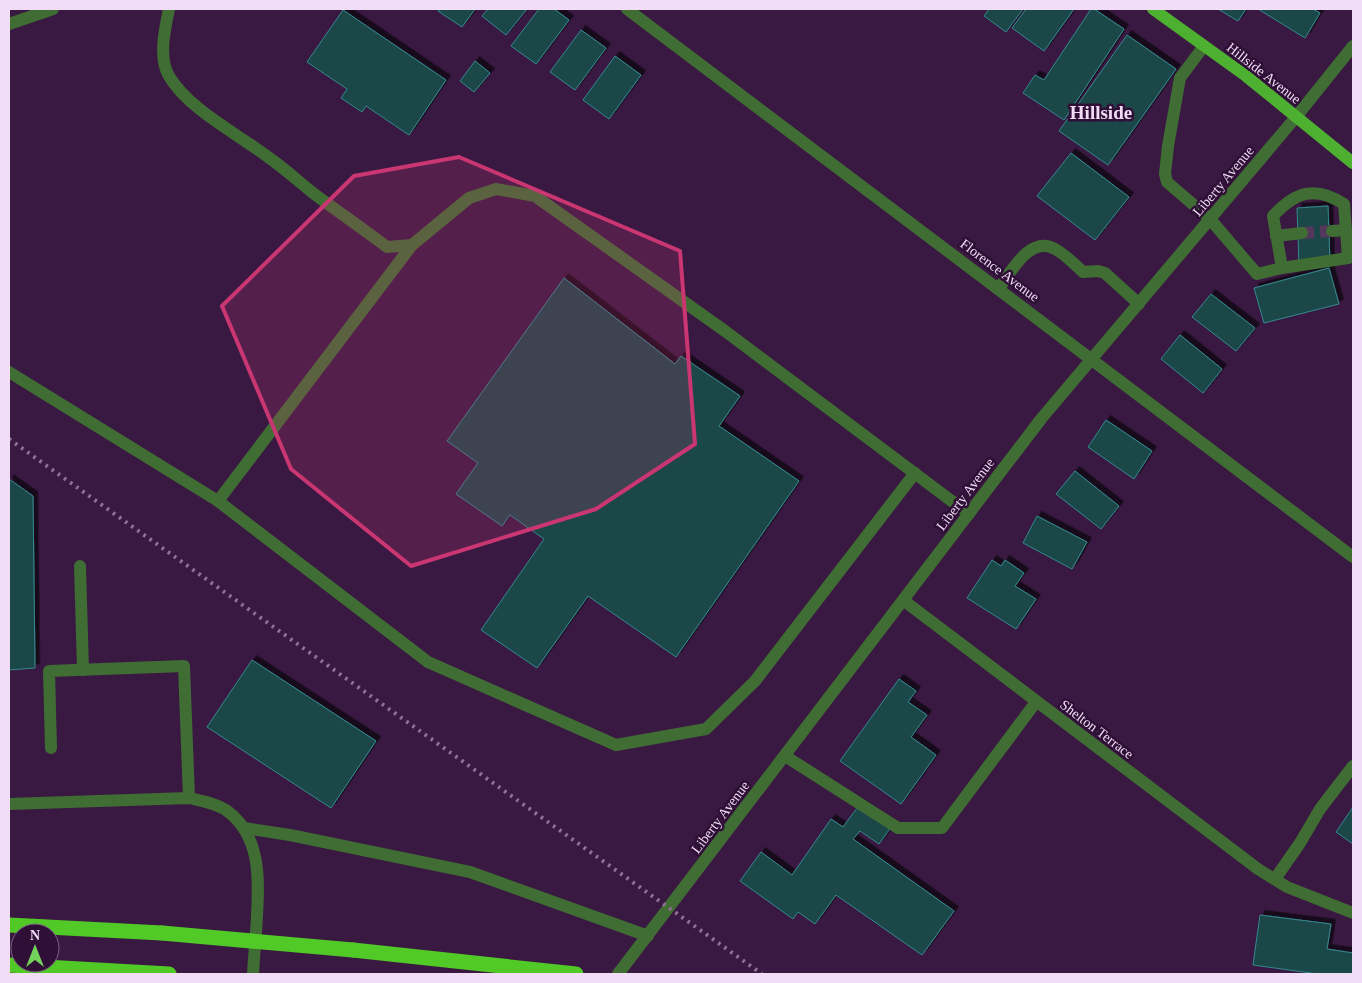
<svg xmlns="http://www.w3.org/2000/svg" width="1362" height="983" font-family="Georgia,serif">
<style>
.building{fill:#1a4648;stroke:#358a8e;filter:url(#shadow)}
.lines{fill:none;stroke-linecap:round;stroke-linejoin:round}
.minor-tunnel{stroke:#55365c;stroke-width:12;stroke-dasharray:12 6;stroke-linecap:butt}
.minor{stroke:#406d34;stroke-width:12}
.major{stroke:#4eb030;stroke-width:12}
.highway{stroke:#51ca28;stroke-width:15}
.rail{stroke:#8e7394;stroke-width:4;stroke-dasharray:2.5 5;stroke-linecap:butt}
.highway-bridge{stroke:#51ca28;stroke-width:15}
.marked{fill:#c93672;fill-opacity:0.2;stroke:#c93672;stroke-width:4;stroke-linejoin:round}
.labels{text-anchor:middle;stroke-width:5;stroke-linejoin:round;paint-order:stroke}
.street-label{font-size:14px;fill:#f1ddf6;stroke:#2f0f36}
.district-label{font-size:19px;font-weight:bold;fill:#f1ddf6;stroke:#2f0f36}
</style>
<defs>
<filter id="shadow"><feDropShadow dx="4.5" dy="-4.5" stdDeviation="0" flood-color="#0009"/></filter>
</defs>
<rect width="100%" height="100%" fill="#391941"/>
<!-- building -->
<g class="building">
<polygon points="440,9 475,9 462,27 438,11"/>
<polygon points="488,9 527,9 506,35 482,16"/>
<polygon points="539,9 554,9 569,20 536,64 511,46"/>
<polygon points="989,9 1023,9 1006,32 984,16"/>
<polygon points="1026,9 1074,9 1044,51 1012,28"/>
<polygon points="1091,9 1094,9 1124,29 1064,120 1023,93 1035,75 1044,80"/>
<polygon points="1218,9 1246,9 1238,21"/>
<polygon points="1258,9 1313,9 1320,13 1305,38"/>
<polygon points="343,10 446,80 409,135 366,106 362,112 341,98 347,89 307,62"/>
<polygon points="581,30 606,48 575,90 550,72"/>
<polygon points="1127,35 1176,69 1108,165 1059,131"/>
<polygon points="615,56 641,75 609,119 583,100"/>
<polygon points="475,61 490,73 474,92 460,81"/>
<polygon points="1071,153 1129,197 1095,240 1037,196"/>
<polygon points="1328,206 1330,263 1299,264 1297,208"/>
<polygon points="1329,268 1339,304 1264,323 1254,288"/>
<polygon points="564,278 675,364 681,356 740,396 719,426 799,481 676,657 588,596 537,668 481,630 544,539 510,515 502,526 456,494 478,463 447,441"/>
<polygon points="1211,294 1255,328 1236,351 1192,317"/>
<polygon points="1180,335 1222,369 1203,393 1161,359"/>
<polygon points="1106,420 1152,451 1134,479 1088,447"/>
<polygon points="1075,471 1119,506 1101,529 1056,494"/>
<polygon points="9,479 33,496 35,668 9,670"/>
<polygon points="1037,516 1087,542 1072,569 1023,543"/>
<polygon points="992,560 1001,566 1005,560 1024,573 1015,586 1036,599 1016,629 967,598"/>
<polygon points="252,660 376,741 331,808 207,727"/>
<polygon points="899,679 916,691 908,702 927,715 911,737 936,755 901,804 840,761"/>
<polygon points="860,804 891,827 879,844 860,831 853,839 954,911 922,955 836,895 815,924 798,912 793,919 740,881 761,852 792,875 831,819 843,827"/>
<polygon points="1353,807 1353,844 1336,832"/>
<polygon points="1260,915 1331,924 1327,949 1353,953 1353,974 1318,974 1253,965"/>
</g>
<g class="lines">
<!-- minor-tunnel -->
<polyline class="minor-tunnel" points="1302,233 1332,231"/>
<!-- minor -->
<g class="minor">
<path d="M169,9C165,28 158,58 169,76C188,109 238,134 268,157C284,168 298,181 313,193C337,211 362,228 387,247L412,245L469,198L496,189L535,196L725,331L969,514"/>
<polyline points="627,9 1353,557"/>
<polyline points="9,24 53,9"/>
<polyline points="1204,46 1180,78 1168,146 1165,174 1167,182 1210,219 1257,274 1282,268 1348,258 1353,251"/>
<polyline points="1332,231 1346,230"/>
<polyline points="1276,236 1302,233"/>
<polyline points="412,245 218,501 428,662 616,745 706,729 755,681 915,473"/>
<path d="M1282,268L1273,216C1295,192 1315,185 1344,204L1348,258"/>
<path d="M999,288C1011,272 1030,235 1055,249C1065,254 1074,264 1083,272L1098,271L1105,273L1139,304"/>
<polyline points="9,372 218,501"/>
<polyline points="80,566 83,670"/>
<polyline points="903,600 1258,869 1287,887 1353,913"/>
<polyline points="51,748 49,671 184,666 189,798"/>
<polyline points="785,756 898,828 942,828 1036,702"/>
<path d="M9,804L189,798C202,801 215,803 226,810C261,835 259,878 257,916C256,936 254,955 253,974"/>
<polyline points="244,828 290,835 470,872 648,936"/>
<polyline points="1275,879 1300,843 1320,809 1353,766"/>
<polyline points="618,974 1041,419 1296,117 1353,46"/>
</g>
<!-- major -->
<polyline class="major" points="1153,9 1246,76 1353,163"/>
<!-- highway -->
<g class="highway">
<polyline points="9,925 162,933"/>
<polyline points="353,950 576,974"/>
<polyline points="9,965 169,974"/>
</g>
<!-- rail -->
<polyline class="rail" points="9,439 762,974"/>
<!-- highway-bridge -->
<polyline class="highway-bridge" points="162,933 353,950"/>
</g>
<!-- marked area -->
<path class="marked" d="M459,157L680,251L695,444L596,509L411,566L291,469L222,306L354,176Z"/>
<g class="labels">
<!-- street labels -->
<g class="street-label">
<text transform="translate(1264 73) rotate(38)" y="5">Hillside Avenue</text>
<text transform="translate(1223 181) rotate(-50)" y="5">Liberty Avenue</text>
<text transform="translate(1000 270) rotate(37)" y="5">Florence Avenue</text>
<text transform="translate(965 494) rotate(-53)" y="5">Liberty Avenue</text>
<text transform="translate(1097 729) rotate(37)" y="5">Shelton Terrace</text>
<text transform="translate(720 817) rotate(-53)" y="5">Liberty Avenue</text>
</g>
<!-- district labels -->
<g class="district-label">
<text x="1101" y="119">Hillside</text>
</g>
</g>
<!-- border -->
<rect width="1362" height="983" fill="none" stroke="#f1ddf6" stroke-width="20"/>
<!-- north arrow -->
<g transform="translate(35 948)"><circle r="24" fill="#2f0f36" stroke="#7d6183"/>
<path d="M0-4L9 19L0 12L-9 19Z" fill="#74d25c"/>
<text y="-8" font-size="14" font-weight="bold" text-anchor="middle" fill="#f1ddf6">N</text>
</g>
</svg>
